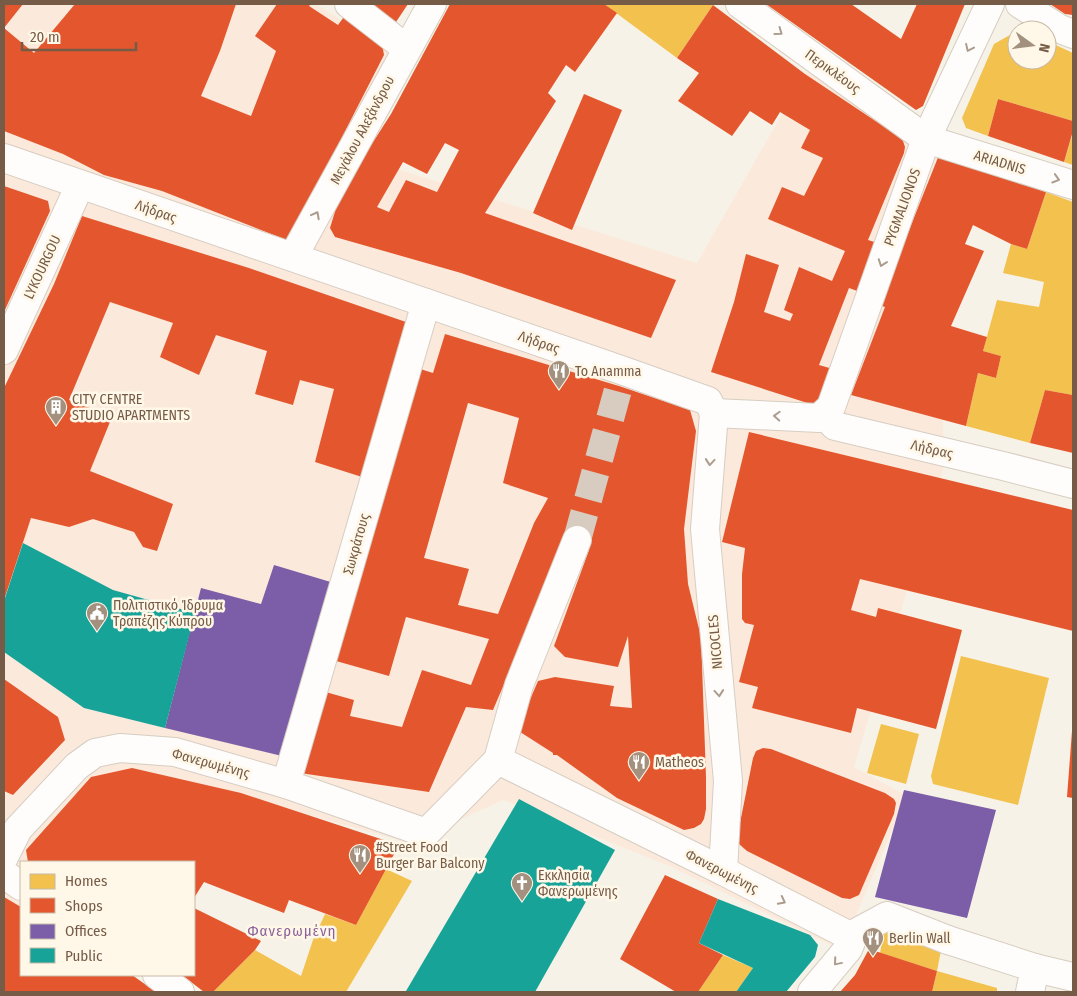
<svg xmlns="http://www.w3.org/2000/svg" width="1077" height="996" font-family="'Fira Sans Condensed',sans-serif">
<style>
.commercial{fill:#fbeadc}
.homes{fill:#f2c14e}
.shops{fill:#e4572e;fill-rule:evenodd}
.offices{fill:#7b5ea7}
.public{fill:#17a398}
.lines{fill:none;stroke-linecap:round;stroke-linejoin:round}
.pedestrian-tunnel{stroke:#d7ccbf;stroke-width:28;stroke-dasharray:28 14;stroke-linecap:butt}
.pedestrian-casing{stroke:#d7cdc2;stroke-width:30}
.minor-casing{stroke:#d7cdc2;stroke-width:30}
.pedestrian{stroke:#fefdfb;stroke-width:28}
.minor{stroke:#fefdfb;stroke-width:28}
.oneway{stroke:#ac9c8e}
.labels{text-anchor:middle;stroke-width:5;stroke-linejoin:round;paint-order:stroke}
.street-label{font-size:14px;fill:#765b46;stroke:#fff8e8}
.poi-label{font-size:14px;fill:#765b46;stroke:#fff8e8;text-anchor:start}
.neighbourhood-label{font-size:15px;letter-spacing:1px;fill:#8b619b;stroke:#fff8e8}
</style>
<rect width="100%" height="100%" fill="#f7f2e7"/>
<!-- commercial -->
<polygon class="commercial" points="4,4 316,4 394,54 343,152 697,263 806,72 937,140 944,467 854,767 907,796 841,950 667,865 503,800 409,843 234,794 194,905 194,862 21,862 21,975 100,975 86,992 4,992"/>
<!-- homes -->
<g class="homes">
<polygon points="604,4 711,4 713,5 677,58"/>
<polygon points="1017,31 1017,60 1047,60 1047,41 1073,53 1073,121 998,99 988,136 966,128 962,118 994,44"/>
<polygon points="1073,133 1073,165 1064,162"/>
<polygon points="1046,192 1073,202 1073,395 1045,390 1030,443 966,426 978,373 996,378 1001,356 983,351 997,300 1039,307 1044,282 1003,273 1011,244 1027,249"/>
<polygon points="961,656 1049,678 1018,805 933,784 931,776"/>
<polygon points="881,724 919,734 906,784 867,773"/>
<polygon points="386,869 412,881 346,992 213,992 255,950 301,976 313,940 325,914 356,925"/>
<polygon points="885,926 943,940 937,971 997,988 997,992 932,992 937,971 880,953"/>
<polygon points="723,955 753,968 736,992 698,992"/>
</g>
<!-- shops -->
<g class="shops">
<polygon points="4,4 23,4 4,28 34,53 75,4 236,4 220,51 201,96 251,116 276,51 255,36 277,4 311,4 309,6 338,25 346,14 382,43 384,55 289,241 162,191 104,175 63,154 4,131"/>
<polygon points="366,4 408,4 396,22"/>
<path d="M450,4H604L617,13L575,72L566,65L548,93L556,101L485,213L676,280L651,338L461,273L335,237L330,228L341,192L391,114ZM445,143L459,150L437,192L406,180L389,212L377,207L403,162L427,174Z"/>
<polygon points="766,4 851,4 901,39 917,4 965,4 923,106 916,110"/>
<polygon points="1050,4 1073,4 1073,15 1065,14"/>
<polygon points="713,5 805,74 898,136 903,141 905,147 904,153 868,240 881,244 860,292 849,288 819,365 833,369 820,407 711,372 734,302 746,254 779,265 764,312 790,321 793,314 784,310 799,267 832,281 845,251 768,219 782,187 804,196 823,158 801,148 810,130 780,112 772,125 750,111 732,136 678,101 699,73 677,58"/>
<polygon points="584,94 622,110 572,230 533,213"/>
<polygon points="998,99 1073,121 1073,131 1064,162 988,136"/>
<polygon points="939,155 1046,192 1027,249 1011,244 973,225 965,244 984,251 951,326 987,337 983,351 1001,356 996,378 978,373 966,426 851,395 885,307 879,305"/>
<polygon points="4,186 48,201 50,211 4,312"/>
<polygon points="82,216 249,268 406,322 362,477 315,462 334,389 300,380 293,405 255,394 267,351 216,335 199,375 160,357 173,323 110,302 69,400 112,417 90,471 173,504 157,551 143,547 134,532 93,519 69,527 31,518 4,600 4,388 54,284"/>
<path d="M445,334L619,386L690,410L696,431L684,529L688,584L701,637L706,777V809L704,819L701,824L694,828L684,830L617,798L557,755H553V753L517,730L538,681L555,677L614,686L610,706L632,708L628,636L618,667L565,657L554,646L589,550L568,535L493,710L466,707L429,792L300,773L322,691L354,700L350,716L402,727L422,670L471,685L489,639L406,617L389,676L329,659L414,367L433,373ZM468,403L519,418L503,483L548,498L534,523L498,614L458,605L469,569L424,558Z"/>
<polygon points="1045,390 1073,395 1073,453 1030,443"/>
<polygon points="749,432 1073,510 1073,631 860,579 851,610 876,617 878,608 962,630 936,729 857,708 851,733 752,708 758,687 739,682 754,625 745,623 742,619 742,574 745,548 722,542"/>
<polygon points="4,679 58,717 65,740 13,795 4,791"/>
<polygon points="1072,731 1073,731 1073,798 1067,797"/>
<polygon points="763,748 771,749 885,793 894,799 896,803 894,814 859,895 850,899 842,898 747,851 739,844 737,838 753,758 756,751"/>
<polygon points="132,768 241,793 399,845 356,925 289,900 284,913 204,882 194,898 194,862 28,862 26,850 91,777"/>
<polygon points="665,875 718,899 699,943 723,955 698,992 676,992 620,959"/>
<polygon points="4,897 21,907 21,975 132,975 156,992 4,992"/>
<polygon points="194,908 261,941 255,950 213,992 204,992 182,975 194,975"/>
<polygon points="869,949 937,971 932,992 840,992 855,975"/>
</g>
<!-- offices -->
<g class="offices">
<polygon points="274,565 334,583 282,756 165,728 201,588 261,604"/>
<polygon points="904,790 996,810 967,918 875,897"/>
</g>
<!-- public -->
<g class="public">
<polygon points="23,543 113,590 195,613 165,728 84,708 4,652 4,601"/>
<polygon points="519,799 615,850 535,992 406,991"/>
<polygon points="718,899 810,935 818,945 815,957 786,992 736,992 753,968 699,943"/>
</g>
<g class="lines">
<!-- pedestrian-tunnel -->
<polyline class="pedestrian-tunnel" points="577,540 619,386"/>
<!-- pedestrian casing -->
<g class="pedestrian-casing">
<g id="pedestrian">
<polyline points="349,4 406,48"/>
<polyline points="740,4 926,139"/>
<polyline points="4,158 621,370 708,401 714,413"/>
<polyline points="293,257 432,4"/>
<polyline points="4,350 80,185"/>
<polyline points="824,414 835,426 1003,466 1073,484"/>
<polyline points="498,760 723,871"/>
<polyline points="286,784 426,303"/>
<polyline points="4,857 18,829 77,766 95,753 120,748 175,752 286,784 426,833 498,760 519,685 577,540"/>
<polyline points="4,874 21,886"/>
<polyline points="850,936 887,916 948,940"/>
<polyline points="157,975 180,992"/>
</g>
</g>
<!-- minor casing -->
<g class="minor-casing">
<g id="minor">
<polyline points="1020,4 1060,29 1073,34"/>
<polyline points="926,139 1073,185"/>
<polyline points="948,940 1035,968 1073,977"/>
<polyline points="812,992 848,949 851,942 850,936 723,871 728,781 705,529 714,413 819,418 831,407 926,139 990,4"/>
<polyline points="1030,992 1035,968"/>
</g>
</g>
<!-- pedestrian -->
<use href="#pedestrian" class="pedestrian"/>
<!-- minor -->
<use href="#minor" class="minor"/>
</g>
<!-- one-way arrows -->
<defs><path id="oneway-chevron" d="M-2-3.5L2.5 0L-2 3.5" fill="none" stroke-width="1.6" stroke-linecap="round" stroke-linejoin="round" transform="scale(1.25)"/></defs>
<g class="oneway">
<use href="#oneway-chevron" transform="translate(779 32) rotate(36)"/>
<use href="#oneway-chevron" transform="translate(969 48) rotate(115)"/>
<use href="#oneway-chevron" transform="translate(1056 179) rotate(17)"/>
<use href="#oneway-chevron" transform="translate(316 215) rotate(-62)"/>
<use href="#oneway-chevron" transform="translate(882 263) rotate(110)"/>
<use href="#oneway-chevron" transform="translate(777 416) rotate(-177)"/>
<use href="#oneway-chevron" transform="translate(710 462) rotate(95)"/>
<use href="#oneway-chevron" transform="translate(719 693) rotate(85)"/>
<use href="#oneway-chevron" transform="translate(782 901) rotate(27)"/>
<use href="#oneway-chevron" transform="translate(837 962) rotate(130)"/>
</g>
<!-- icons -->
<defs>
<g id="restaurant-pin" transform="scale(1.125)"><path d="M0 17L-7.5 6A9.5 9.5 0 1 1 7.5 6Z" fill="#a3907e" stroke="#fff8e8"/><path d="M-5-6h1v4h1v-4h1v4h1v-4h1v5L-1.5 .5V6h-2V.5L-5-1ZM5-6V6H3V1.5H1.5Q1.5-4 5-6Z" fill="#fff"/></g>
<g id="building-pin" transform="scale(1.125)"><path d="M0 17L-7.5 6A9.5 9.5 0 1 1 7.5 6Z" fill="#a3907e" stroke="#fff8e8"/><path d="M-4-6H4V6H1V3H-1V6H-4ZM-2.5-4.3h1.7v1.8h-1.7ZM.8-4.3h1.7v1.8H.8ZM-2.5-1h1.7V.8h-1.7ZM.8-1h1.7V.8H.8Z" fill="#fff"/></g>
<g id="civic-pin" transform="scale(1.125)"><path d="M0 17L-7.5 6A9.5 9.5 0 1 1 7.5 6Z" fill="#a3907e" stroke="#fff8e8"/><path d="M-.6-6.5H3V-4.5H.6V-3L4-1V1h2V6H-6V1h2V-1L-.6-3ZM-1.2 2.5V6h2.4V2.5Z" fill="#fff"/></g>
<g id="church-pin" transform="scale(1.125)"><path d="M0 17L-7.5 6A9.5 9.5 0 1 1 7.5 6Z" fill="#a3907e" stroke="#fff8e8"/><path d="M-1.2-6h2.4v3.5h3.3v2.4h-3.3V6h-2.4V-.1h-3.3v-2.4h3.3Z" fill="#fff"/></g>
</defs>
<g fill-rule="evenodd">
<use href="#restaurant-pin" x="559" y="371"/>
<use href="#building-pin" x="56" y="407"/>
<use href="#civic-pin" x="97" y="613"/>
<use href="#restaurant-pin" x="639" y="762"/>
<use href="#restaurant-pin" x="360" y="855"/>
<use href="#church-pin" x="522" y="883"/>
<use href="#restaurant-pin" x="873" y="938"/>
</g>
<g class="labels">
<!-- street labels -->
<g class="street-label">
<text transform="translate(833 71) rotate(36)" y="5">Περικλέους</text>
<text transform="translate(362 130) rotate(-62)" y="5">Μεγάλου Αλεξάνδρου</text>
<text transform="translate(1000 162) rotate(17)" y="5">ARIADNIS</text>
<text transform="translate(902 207) rotate(-70)" y="5">PYGMALIONOS</text>
<text transform="translate(156 211) rotate(19)" y="5">Λήδρας</text>
<text transform="translate(42 267) rotate(-65)" y="5">LYKOURGOU</text>
<text transform="translate(539 342) rotate(19)" y="5">Λήδρας</text>
<text transform="translate(932 449) rotate(13)" y="5">Λήδρας</text>
<text transform="translate(356 544) rotate(-74)" y="5">Σωκράτους</text>
<text transform="translate(715 642) rotate(-95)" y="5">NICOCLES</text>
<text transform="translate(211 763) rotate(15)" y="5">Φανερωμένης</text>
<text transform="translate(722 871) rotate(27)" y="5">Φανερωμένης</text>
</g>
<!-- poi labels -->
<g class="poi-label">
<text x="575" y="376">To Anamma</text>
<text x="72" y="404">CITY CENTRE<tspan x="72" dy="16">STUDIO APARTMENTS</tspan></text>
<text x="113" y="610">Πολιτιστικό Ίδρυμα<tspan x="113" dy="16">Τραπέζης Κύπρου</tspan></text>
<text x="655" y="767">Matheos</text>
<text x="376" y="852">#Street Food<tspan x="376" dy="16">Burger Bar Balcony</tspan></text>
<text x="538" y="880">Εκκλησία<tspan x="538" dy="16">Φανερωμένης</tspan></text>
<text x="889" y="943">Berlin Wall</text>
</g>
<!-- neighbourhood labels -->
<g class="neighbourhood-label">
<text x="292" y="936">Φανερωμένη</text>
</g>
</g>
<!-- border -->
<rect width="1077" height="996" fill="none" stroke="#765b46" stroke-width="10"/>
<!-- legend -->
<rect x="20" y="861" width="175" height="115" fill="#fff8e8" stroke="#c8b9a7"/>
<rect x="30" y="874" width="25" height="15" fill="#f2c14e" stroke="#c8b9a7"/>
<text x="65" y="886" font-size="15" fill="#765b46">Homes</text>
<rect x="30" y="898" width="25" height="15" fill="#e4572e" stroke="#c8b9a7"/>
<text x="65" y="911" font-size="15" fill="#765b46">Shops</text>
<rect x="30" y="924" width="25" height="15" fill="#7b5ea7" stroke="#c8b9a7"/>
<text x="65" y="936" font-size="15" fill="#765b46">Offices</text>
<rect x="30" y="948" width="25" height="15" fill="#17a398" stroke="#c8b9a7"/>
<text x="65" y="961" font-size="15" fill="#765b46">Public</text>
<!-- north arrow -->
<g transform="translate(1032 45) rotate(104)"><circle r="24" fill="#fff8e8" stroke="#c8b9a7"/>
<path d="M0-4L9 19L0 12L-9 19Z" fill="#a3907e"/>
<text y="-8" font-size="14" font-weight="bold" text-anchor="middle" fill="#765b46">N</text>
</g>
<!-- scale -->
<path d="M22 42v8h114v-8" fill="none" stroke="#765b46" stroke-width="2.5"/>
<text x="30" y="42" font-size="15" fill="#765b46" stroke="#fff8e8" stroke-width="4" paint-order="stroke">20 m</text>
</svg>
